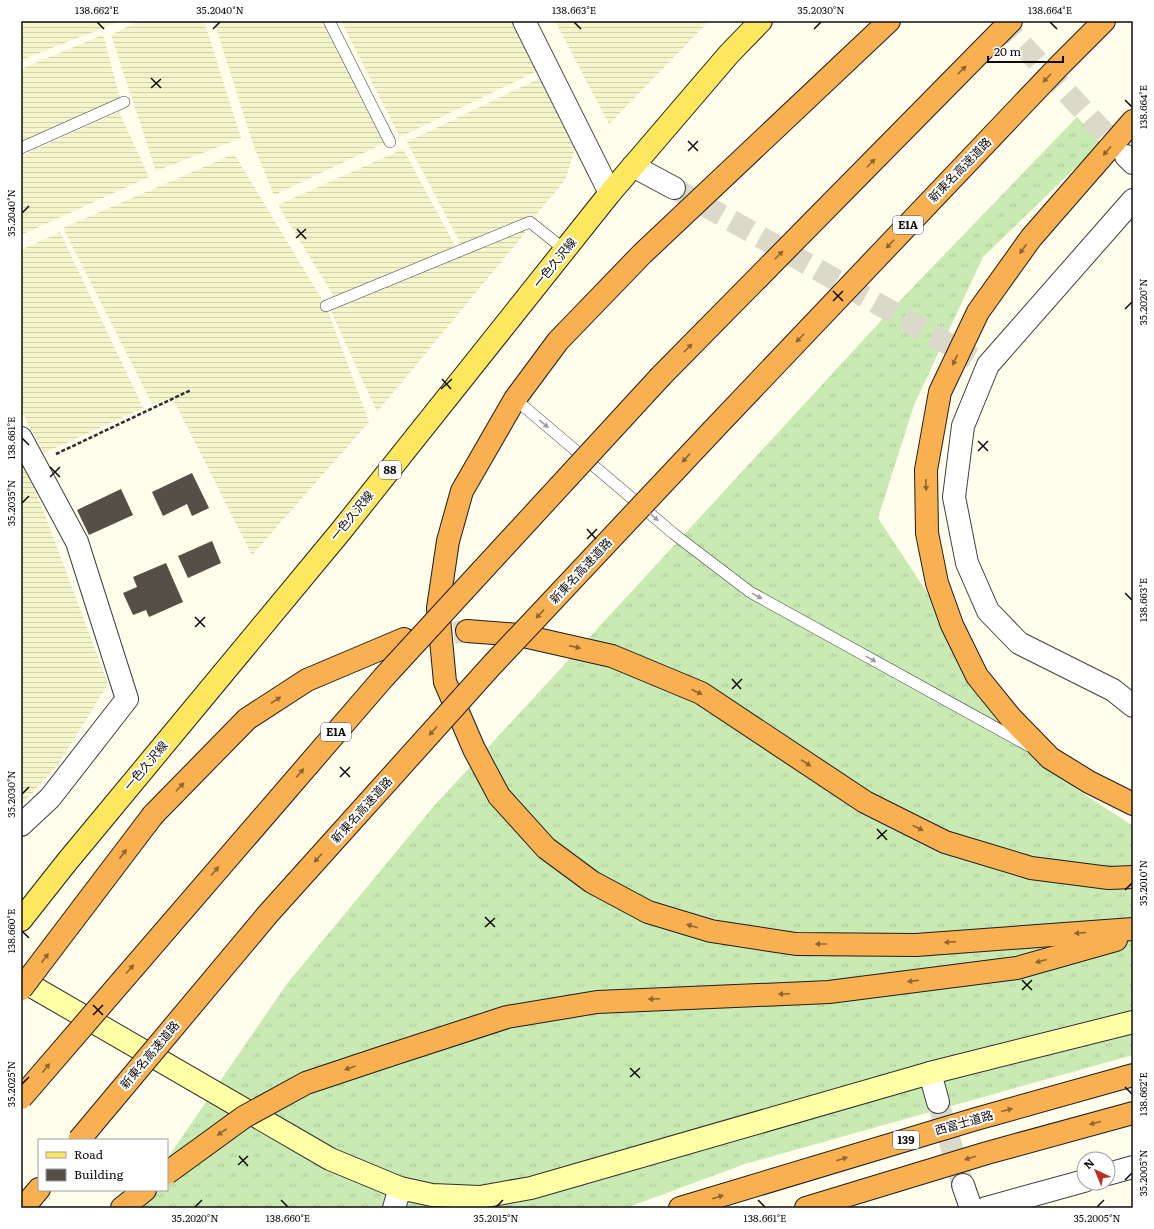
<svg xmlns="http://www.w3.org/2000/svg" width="1154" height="1229" font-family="Literata,'Noto Sans JP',serif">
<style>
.farmland{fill:url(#farmland-rules)}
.grass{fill:url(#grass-tufts)}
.building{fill:#554f48}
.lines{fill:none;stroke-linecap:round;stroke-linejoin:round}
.street-tunnel{stroke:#dbd9ca;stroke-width:22;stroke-dasharray:22 11;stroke-linecap:butt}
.highway-tunnel{stroke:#dbd9ca;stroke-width:22;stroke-dasharray:22 11;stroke-linecap:butt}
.lane-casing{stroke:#3f3f3f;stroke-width:12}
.street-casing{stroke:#3f3f3f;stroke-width:24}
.secondary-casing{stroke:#2e2e2e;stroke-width:24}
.primary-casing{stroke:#1d1d1d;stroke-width:24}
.highway-casing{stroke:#1d1d1d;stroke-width:24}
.path{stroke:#2e2e2e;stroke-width:2.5;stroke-dasharray:4 2;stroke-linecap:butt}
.lane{stroke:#fff;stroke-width:11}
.street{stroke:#fff;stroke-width:22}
.secondary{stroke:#ffffa6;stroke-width:22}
.primary{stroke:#fce75e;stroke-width:22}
.highway{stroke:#f8b050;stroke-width:22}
.highway-bridge-casing{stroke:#1d1d1d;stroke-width:24;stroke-linecap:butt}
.highway-bridge{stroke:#f8b050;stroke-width:22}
.oneway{fill:#8e6631}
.oneway2{fill:#9e9e9e}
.ticks{fill:none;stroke:#0c0c0c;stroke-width:1.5}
.labels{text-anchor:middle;stroke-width:4;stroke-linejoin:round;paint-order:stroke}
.shield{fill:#fff;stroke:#555;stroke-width:1}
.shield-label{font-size:11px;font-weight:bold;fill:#0c0c0c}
.street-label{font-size:12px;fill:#0c0c0c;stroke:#fff}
.neatline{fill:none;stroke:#0c0c0c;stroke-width:1.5}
.ticks-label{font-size:10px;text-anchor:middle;fill:#0c0c0c}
</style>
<defs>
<pattern id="farmland-rules" width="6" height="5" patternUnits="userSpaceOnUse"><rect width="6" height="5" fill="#f4f5cb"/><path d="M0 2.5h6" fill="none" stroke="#d0d1ad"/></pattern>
<pattern id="grass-tufts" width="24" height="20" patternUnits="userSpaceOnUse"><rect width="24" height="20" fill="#caeab4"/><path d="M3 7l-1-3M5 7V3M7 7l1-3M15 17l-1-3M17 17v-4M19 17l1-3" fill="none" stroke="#acc89a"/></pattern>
</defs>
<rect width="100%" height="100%" fill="#fffdeb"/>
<!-- farmland -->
<g class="farmland">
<polygon points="21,21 121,21 21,60"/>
<polygon points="139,21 204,21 241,138 156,171 111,35"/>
<polygon points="214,21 329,21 395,138 274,195 253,144"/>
<polygon points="341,21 512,21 537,71 400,137"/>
<polygon points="555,21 709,21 609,124"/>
<polygon points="103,35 120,98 21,143 21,69"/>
<polygon points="540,78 576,146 565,180 530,222 462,246 407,142"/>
<polygon points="119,112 149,177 21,235 21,156"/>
<polygon points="403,149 455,246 335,298 278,205"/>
<polygon points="234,154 326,306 369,422 252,555 173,399 152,403 63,228"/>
<polygon points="522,229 526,232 377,412 331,311"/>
<polygon points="60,232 143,408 44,453 21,410 21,250"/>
<polygon points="21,461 33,483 108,684 59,763 21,805"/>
</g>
<!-- grass -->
<polygon class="grass" points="1077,117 1101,143 983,257 914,405 878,518 1041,766 1133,826 1133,1055 745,1164 626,1208 133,1208 145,1190 167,1190 167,1159 286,985 434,806 890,311"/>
<!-- building -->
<g class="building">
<polygon points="192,473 209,508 192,516 187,504 163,516 152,492"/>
<polygon points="121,489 133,515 89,535 77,510"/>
<polygon points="212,541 221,563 188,578 178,556"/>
<polygon points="166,563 183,602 149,617 146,610 133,615 123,593 137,587 133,577"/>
</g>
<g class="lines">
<!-- street-tunnel -->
<g class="street-tunnel">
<polyline points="1000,21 1126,156"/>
<polyline points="674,188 973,358"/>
<polyline points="938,1102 963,1185"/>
</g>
<!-- highway-tunnel -->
<polyline class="highway-tunnel" points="421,637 467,631"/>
<!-- lane casing -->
<g class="lane-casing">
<g id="lane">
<polyline points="329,21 390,142"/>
<polyline points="21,148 124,102"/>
<polyline points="326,306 530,222 565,250"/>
<polyline points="515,399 674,534 750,592 1029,746"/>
</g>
</g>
<!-- street casing -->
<g class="street-casing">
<g id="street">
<polyline points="524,21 610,193"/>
<polyline points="1126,156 1133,163"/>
<polyline points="633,166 674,188"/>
<polyline points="1133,200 988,365 963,426 954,497 967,563 988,611 1019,643 1113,690 1133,706"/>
<polyline points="21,438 77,542 127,699 50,798 21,825"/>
<polyline points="930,1073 938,1102"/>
<polyline points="1108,1174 1133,1167"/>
<polyline points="963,1185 971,1208"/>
<polyline points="394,1208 400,1188"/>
<polyline points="986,1208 1084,1181"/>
</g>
</g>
<!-- secondary casing -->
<g class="secondary-casing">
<polyline id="secondary" points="21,980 330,1159 400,1188 432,1195 480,1197 531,1188 930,1073 1133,1022"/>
</g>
<!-- primary casing -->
<g class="primary-casing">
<polyline id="primary" points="21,920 66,863 341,531 610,193 729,54 761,21"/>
</g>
<!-- highway casing -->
<g class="highway-casing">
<g id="highway">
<polyline points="889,21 642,254 558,341 515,399 462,491 448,541 438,608 445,682 474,749 499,796 546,848 592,882 648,912 711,931 796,944 916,945 1133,929"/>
<polyline points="1133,121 1031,238 978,312 940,392 926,470 927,533 937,583 952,625 977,676 1011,718 1050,758 1089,782 1133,804"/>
<polyline points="661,376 1011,21"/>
<polyline points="713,430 1058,67 1104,21"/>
<polyline points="467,631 519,635 612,656 701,693 865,802 945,842 1031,868 1109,878 1133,877"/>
<polyline points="153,815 247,719 307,680 404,639"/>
<polyline points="387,1056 507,1017 597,1002 829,992 1017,968 1116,940"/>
<polyline points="23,1208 39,1189"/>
<polyline points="122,1208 145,1190"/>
<polyline points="680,1208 976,1119 1133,1075"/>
<polyline points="806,1208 987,1153 1133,1113"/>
</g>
</g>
<!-- path -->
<polyline class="path" points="56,454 191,390"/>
<!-- lane -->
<use href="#lane" class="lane"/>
<!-- street -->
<use href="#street" class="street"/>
<!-- secondary -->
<use href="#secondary" class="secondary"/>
<!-- primary -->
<use href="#primary" class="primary"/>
<!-- highway -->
<use href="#highway" class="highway"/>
<!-- highway-bridge casing -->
<g class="highway-bridge-casing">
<g id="highway-bridge">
<polyline points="21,989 153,815"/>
<polyline points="21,1098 384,677 661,376"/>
<polyline points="79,1140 268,914 492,665 713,430"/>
<polyline points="167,1173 244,1117 306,1083 387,1056"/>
</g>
</g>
<!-- highway-bridge -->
<use href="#highway-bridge" class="highway-bridge"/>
</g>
<!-- one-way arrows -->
<defs><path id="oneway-solid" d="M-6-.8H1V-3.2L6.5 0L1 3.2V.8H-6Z"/></defs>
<g class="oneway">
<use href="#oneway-solid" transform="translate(962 70) rotate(-45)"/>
<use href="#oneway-solid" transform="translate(1047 78) rotate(134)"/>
<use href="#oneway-solid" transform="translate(1107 151) rotate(131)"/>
<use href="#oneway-solid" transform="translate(871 163) rotate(-45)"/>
<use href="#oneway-solid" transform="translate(890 244) rotate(134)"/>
<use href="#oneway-solid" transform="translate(1023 249) rotate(126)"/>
<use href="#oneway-solid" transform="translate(779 255) rotate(-45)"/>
<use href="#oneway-solid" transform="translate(800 338) rotate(134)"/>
<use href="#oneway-solid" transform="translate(688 348) rotate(-45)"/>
<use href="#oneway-solid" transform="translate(955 360) rotate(115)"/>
<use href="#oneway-solid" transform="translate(686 458) rotate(133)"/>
<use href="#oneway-solid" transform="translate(926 485) rotate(88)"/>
<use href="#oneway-solid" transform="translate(540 614) rotate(133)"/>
<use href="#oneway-solid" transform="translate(575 647) rotate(13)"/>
<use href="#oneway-solid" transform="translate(697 692) rotate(25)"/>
<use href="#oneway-solid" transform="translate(276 700) rotate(-33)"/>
<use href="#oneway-solid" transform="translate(433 731) rotate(132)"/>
<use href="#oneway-solid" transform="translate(806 763) rotate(33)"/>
<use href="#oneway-solid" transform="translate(300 773) rotate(-49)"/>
<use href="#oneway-solid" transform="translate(180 787) rotate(-46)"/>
<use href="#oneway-solid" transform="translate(918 828) rotate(27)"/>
<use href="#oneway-solid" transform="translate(123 854) rotate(-53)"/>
<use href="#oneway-solid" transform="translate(318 858) rotate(132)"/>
<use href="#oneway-solid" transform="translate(215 871) rotate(-49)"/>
<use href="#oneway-solid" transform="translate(692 926) rotate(-163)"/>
<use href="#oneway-solid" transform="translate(1080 933) rotate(176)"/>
<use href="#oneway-solid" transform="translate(950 942) rotate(176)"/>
<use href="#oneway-solid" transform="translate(821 944) rotate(-180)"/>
<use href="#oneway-solid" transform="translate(45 958) rotate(-53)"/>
<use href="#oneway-solid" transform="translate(1041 961) rotate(165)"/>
<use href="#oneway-solid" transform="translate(130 969) rotate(-49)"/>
<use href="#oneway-solid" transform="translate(913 981) rotate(173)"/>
<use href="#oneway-solid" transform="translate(784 994) rotate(178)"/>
<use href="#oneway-solid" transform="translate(654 999) rotate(177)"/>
<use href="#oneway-solid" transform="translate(46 1068) rotate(-51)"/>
<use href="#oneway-solid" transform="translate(350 1068) rotate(161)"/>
<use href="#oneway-solid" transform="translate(1007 1110) rotate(-15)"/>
<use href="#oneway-solid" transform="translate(1095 1123) rotate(165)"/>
<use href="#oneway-solid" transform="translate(222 1132) rotate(145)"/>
<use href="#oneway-solid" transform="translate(970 1158) rotate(163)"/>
<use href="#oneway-solid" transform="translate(842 1159) rotate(-17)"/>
<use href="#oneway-solid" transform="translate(718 1197) rotate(-17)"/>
</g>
<g class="oneway2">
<use href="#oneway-solid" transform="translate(544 424) rotate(40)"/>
<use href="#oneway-solid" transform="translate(654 517) rotate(40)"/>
<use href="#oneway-solid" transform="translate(757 596) rotate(29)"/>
<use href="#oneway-solid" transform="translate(871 659) rotate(29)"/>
</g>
<!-- ticks -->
<path class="ticks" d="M97,22L104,29M574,22L581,29M1050,22L1057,29M213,29L220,22M814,29L821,22M151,78L161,88M151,88L161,79M1125,100L1132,107M688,141L698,151M688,151L698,141M22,213L29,206M297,229L306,239M296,238L306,229M833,291L843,301M833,301L843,291M1125,309L1132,302M442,379L451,389M441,389L452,379M22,438L29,445M978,441L988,451M978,451L988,441M50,467L60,477M50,477L60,467M22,503L29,496M587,529L596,539M587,539L597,529M1125,593L1132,600M195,617L205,627M195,627L205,617M732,679L741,689M732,689L742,679M340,767L350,777M340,777L350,767M22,794L29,787M877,829L887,840M877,839L887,830M1125,890L1132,883M485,917L495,927M485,927L495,918M22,931L29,938M1022,980L1032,990M1022,990L1032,980M93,1005L103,1015M93,1015L103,1005M630,1068L640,1078M630,1077L640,1068M22,1084L29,1077M1125,1087L1132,1094M239,1156L248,1166M238,1165L248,1156M1125,1180L1132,1173M281,1200L288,1207M758,1200L765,1207M195,1207L202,1200M496,1207L503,1200M1097,1207L1104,1200"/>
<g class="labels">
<!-- shield labels -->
<g class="shield">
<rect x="893" y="216" width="30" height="18" rx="3"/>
<rect x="379" y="461" width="22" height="18" rx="3"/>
<rect x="321" y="723" width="30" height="18" rx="3"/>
<rect x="893" y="1131" width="26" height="18" rx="3"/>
</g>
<g class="shield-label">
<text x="908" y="229">E1A</text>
<text x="390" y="474">88</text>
<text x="336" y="736">E1A</text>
<text x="906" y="1144">139</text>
</g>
<!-- street labels -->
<g class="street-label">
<text transform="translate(960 170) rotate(-46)" y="4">新東名高速道路</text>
<text transform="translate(555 263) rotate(-51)" y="4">一色久沢線</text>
<text transform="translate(352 516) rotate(-51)" y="4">一色久沢線</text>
<text transform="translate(581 571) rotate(-47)" y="4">新東名高速道路</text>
<text transform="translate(146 766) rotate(-50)" y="4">一色久沢線</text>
<text transform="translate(362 810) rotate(-48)" y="4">新東名高速道路</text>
<text transform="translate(150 1055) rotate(-50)" y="4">新東名高速道路</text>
<text transform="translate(964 1123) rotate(-16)" y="4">西富士道路</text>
</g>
</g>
<!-- border -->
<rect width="1154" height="1229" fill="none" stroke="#ffffff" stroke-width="44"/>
<!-- legend -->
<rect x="38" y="1139" width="130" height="52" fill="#ffffff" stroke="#9e9e9e"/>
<rect x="46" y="1152" width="20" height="6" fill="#fce75e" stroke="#9e9e9e"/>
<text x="74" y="1159" font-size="12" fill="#0c0c0c">Road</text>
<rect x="46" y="1169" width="20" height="12" fill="#554f48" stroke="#9e9e9e"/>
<text x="74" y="1179" font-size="12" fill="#0c0c0c">Building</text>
<!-- north arrow -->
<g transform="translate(1096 1171) rotate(316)"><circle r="19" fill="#ffffff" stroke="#9e9e9e"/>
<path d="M0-3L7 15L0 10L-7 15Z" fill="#bf2c21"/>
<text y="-6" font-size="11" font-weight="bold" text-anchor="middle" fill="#0c0c0c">N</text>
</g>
<!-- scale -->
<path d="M988 56v6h75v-6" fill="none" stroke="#0c0c0c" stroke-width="2"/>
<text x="994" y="56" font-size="12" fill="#0c0c0c" stroke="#ffffff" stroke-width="3" paint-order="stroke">20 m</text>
<rect x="22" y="22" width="1110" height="1185" class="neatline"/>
<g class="ticks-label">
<text x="97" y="14">138.662°E</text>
<text x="220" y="14">35.2040°N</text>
<text x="574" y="14">138.663°E</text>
<text x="821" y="14">35.2030°N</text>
<text x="1050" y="14">138.664°E</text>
<text transform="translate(1143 107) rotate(-90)" y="4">138.664°E</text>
<text transform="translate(11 213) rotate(-90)" y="4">35.2040°N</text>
<text transform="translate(1143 302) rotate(-90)" y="4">35.2020°N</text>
<text transform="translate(11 438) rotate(-90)" y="4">138.661°E</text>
<text transform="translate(11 503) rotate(-90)" y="4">35.2035°N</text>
<text transform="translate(1143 600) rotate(-90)" y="4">138.663°E</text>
<text transform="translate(11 794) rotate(-90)" y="4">35.2030°N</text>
<text transform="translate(1143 883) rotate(-90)" y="4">35.2010°N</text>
<text transform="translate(11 931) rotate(-90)" y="4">138.660°E</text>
<text transform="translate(11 1084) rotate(-90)" y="4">35.2025°N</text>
<text transform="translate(1143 1094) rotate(-90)" y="4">138.662°E</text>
<text transform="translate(1143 1173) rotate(-90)" y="4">35.2005°N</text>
<text x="195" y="1222">35.2020°N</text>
<text x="288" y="1222">138.660°E</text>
<text x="496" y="1222">35.2015°N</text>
<text x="765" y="1222">138.661°E</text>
<text x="1097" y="1222">35.2005°N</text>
</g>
</svg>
